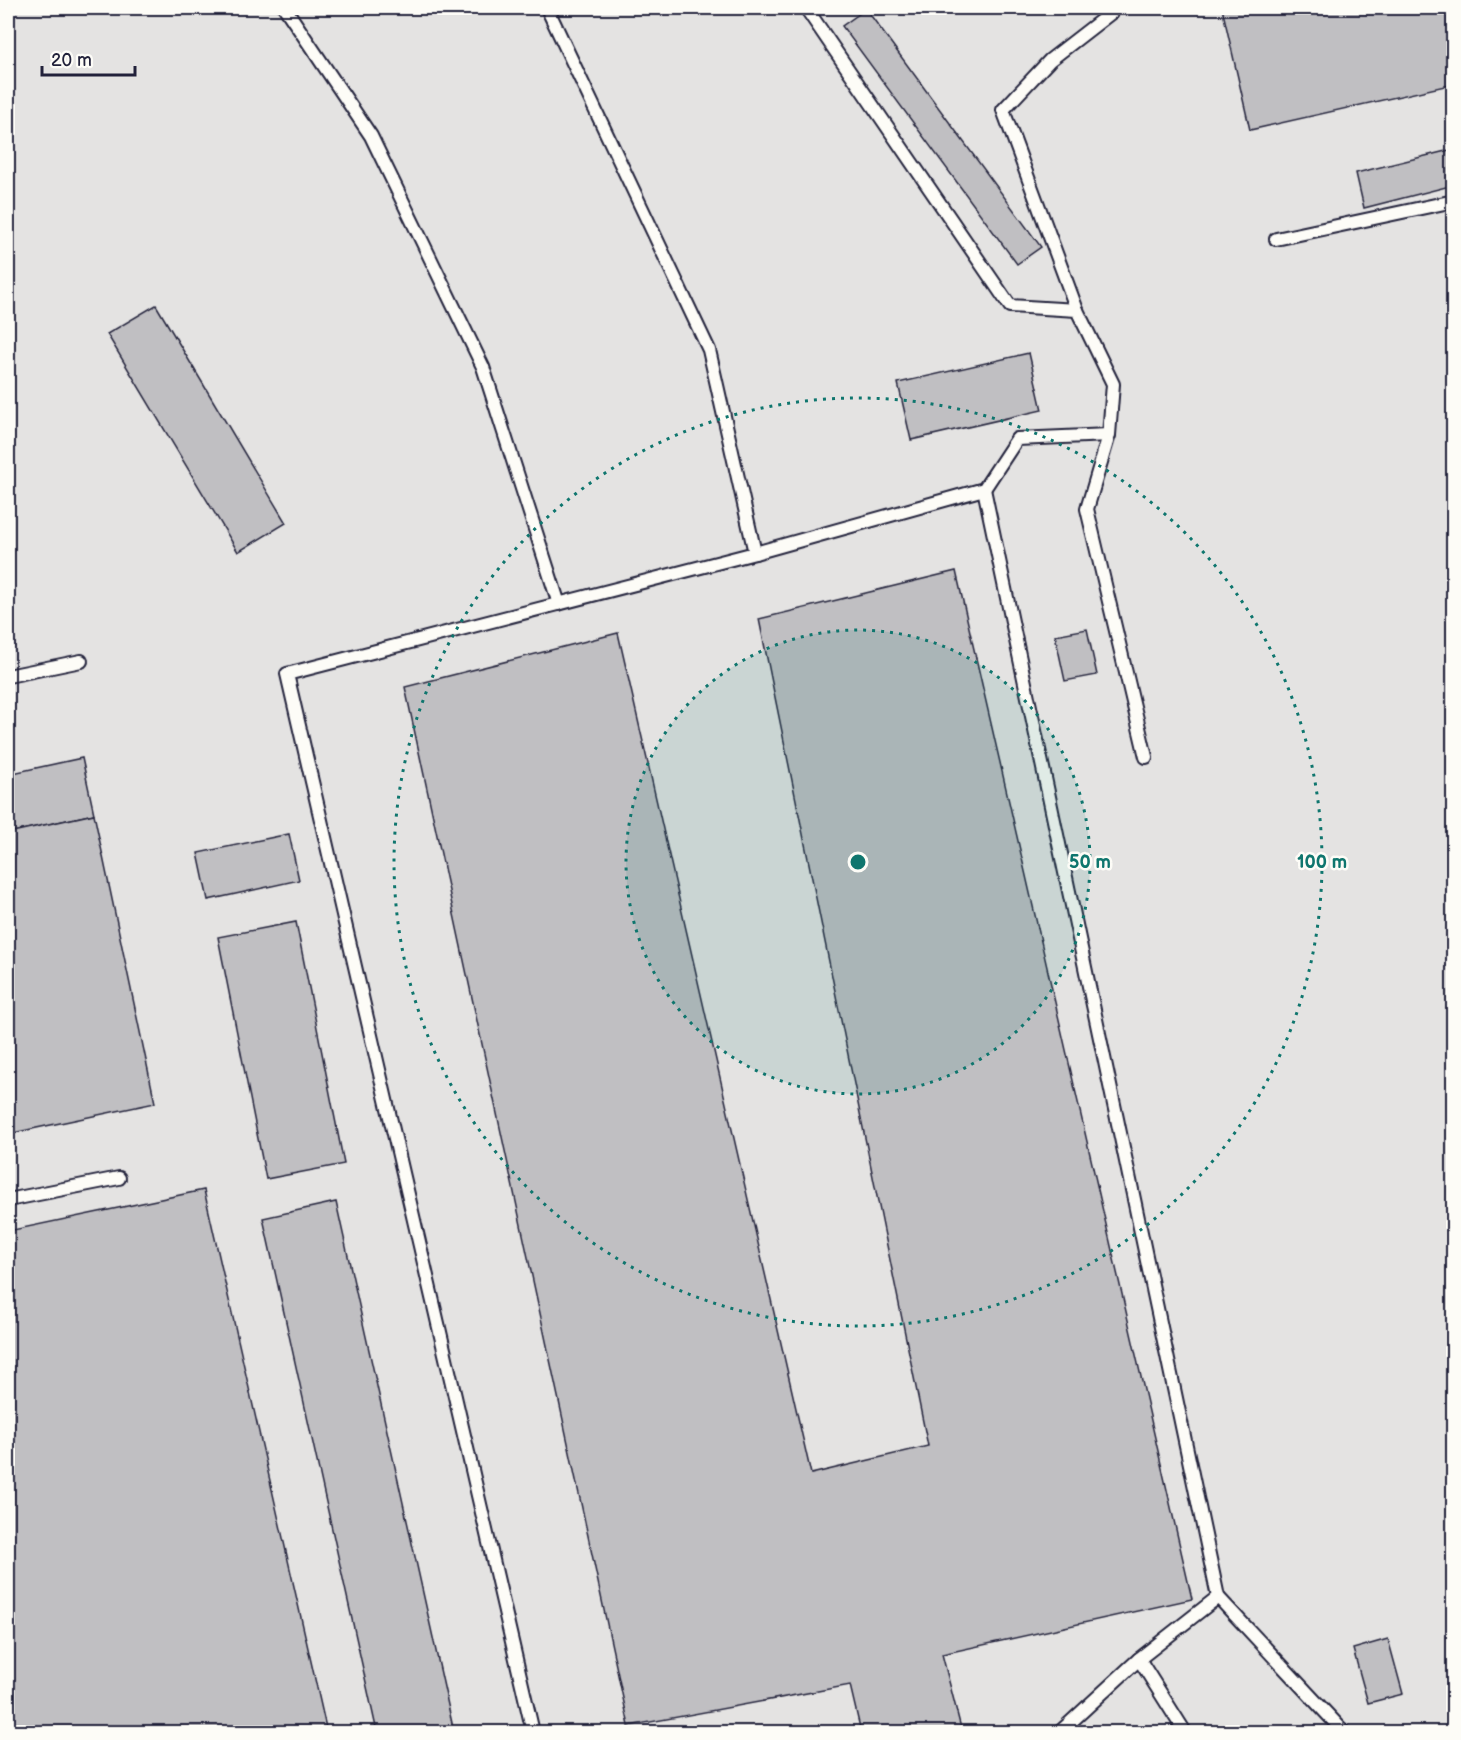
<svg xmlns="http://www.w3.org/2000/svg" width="1461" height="1740" font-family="'Balsamiq Sans',sans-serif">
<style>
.built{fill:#e4e3e2}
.building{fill:#c0bfc2;stroke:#22223b;stroke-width:1.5}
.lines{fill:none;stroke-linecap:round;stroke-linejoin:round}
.service-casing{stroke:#22223b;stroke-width:16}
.service{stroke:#fdfcf7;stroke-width:12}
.ring{fill:none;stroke:#0f766e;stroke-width:3;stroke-dasharray:3 6}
.centre{fill:#0f766e;stroke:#fdfcf7;stroke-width:3}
.ring-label{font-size:18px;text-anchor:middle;font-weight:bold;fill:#0f766e;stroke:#fdfcf7;stroke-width:5;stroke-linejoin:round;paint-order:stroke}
</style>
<rect width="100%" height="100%" fill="#f4f3ef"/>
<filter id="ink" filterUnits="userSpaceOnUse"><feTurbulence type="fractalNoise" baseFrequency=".0167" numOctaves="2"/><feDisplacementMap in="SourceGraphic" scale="12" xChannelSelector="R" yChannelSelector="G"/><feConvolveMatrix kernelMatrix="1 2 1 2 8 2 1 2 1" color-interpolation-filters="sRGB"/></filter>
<g filter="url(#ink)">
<!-- built -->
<rect class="built" x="8" y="8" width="1445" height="1724"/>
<!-- building -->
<g class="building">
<polygon points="1222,8 1454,8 1454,84 1250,130"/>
<polygon points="866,9 1041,247 1017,264 842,26"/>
<polygon points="1454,149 1454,185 1364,208 1356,173"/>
<polygon points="156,305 286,523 238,552 107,334"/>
<polygon points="1029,353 1042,410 911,440 898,383"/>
<polygon points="956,571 1192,1599 942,1654 962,1732 861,1732 850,1685 629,1726 405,687 618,633 811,1474 928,1446 759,619"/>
<polygon points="1087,629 1097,675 1065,681 1055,635"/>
<polygon points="82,758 94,814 8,833 8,774"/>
<polygon points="94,814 155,1103 8,1134 8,833"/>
<polygon points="289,834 299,880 208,900 198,853"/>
<polygon points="296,922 344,1164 266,1179 218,937"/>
<polygon points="204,1190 327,1732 8,1732 8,1231"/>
<polygon points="336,1202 454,1732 377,1732 263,1218"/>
<polygon points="1388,1639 1403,1694 1368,1703 1353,1649"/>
</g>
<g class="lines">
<!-- service casing -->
<g class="service-casing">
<g id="service">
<polyline points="285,8 371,136 483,367 559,604"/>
<polyline points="547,8 709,350 755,553"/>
<polyline points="1276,239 1454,201"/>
<polyline points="1077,310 1003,110 1050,60 1112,12 1111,8"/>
<polyline points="1109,435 1087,509 1146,757"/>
<polyline points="984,489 1218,1597 1139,1659 1060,1732"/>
<polyline points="8,676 81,661"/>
<polyline points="8,1200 119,1178"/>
<polyline points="1218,1597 1344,1732"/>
<polyline points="1139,1659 1185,1732"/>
<polyline points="533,1732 287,674 755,553 984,489 1017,439 1109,435 1113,384 1077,310 1010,306 806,8"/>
</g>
</g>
<!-- service -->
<use href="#service" class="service"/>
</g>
</g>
<!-- distance rings -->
<circle cx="858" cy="862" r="232" fill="#0f766e" fill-opacity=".12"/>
<g class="ring">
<circle cx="858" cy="862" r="232"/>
<circle cx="858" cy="862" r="464"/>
</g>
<circle cx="858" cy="862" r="9" class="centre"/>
<g class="ring-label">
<text x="1090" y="868">50 m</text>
<text x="1322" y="868">100 m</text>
</g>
<!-- margin -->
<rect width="1461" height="1740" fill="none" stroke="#fdfcf7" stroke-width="30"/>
<rect x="15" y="15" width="1431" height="1710" fill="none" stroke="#22223b" stroke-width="2" filter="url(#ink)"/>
<!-- scale -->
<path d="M42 66v9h93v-9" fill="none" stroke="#22223b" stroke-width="3"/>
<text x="51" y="66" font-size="18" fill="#22223b" stroke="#fdfcf7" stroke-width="4.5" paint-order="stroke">20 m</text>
</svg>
